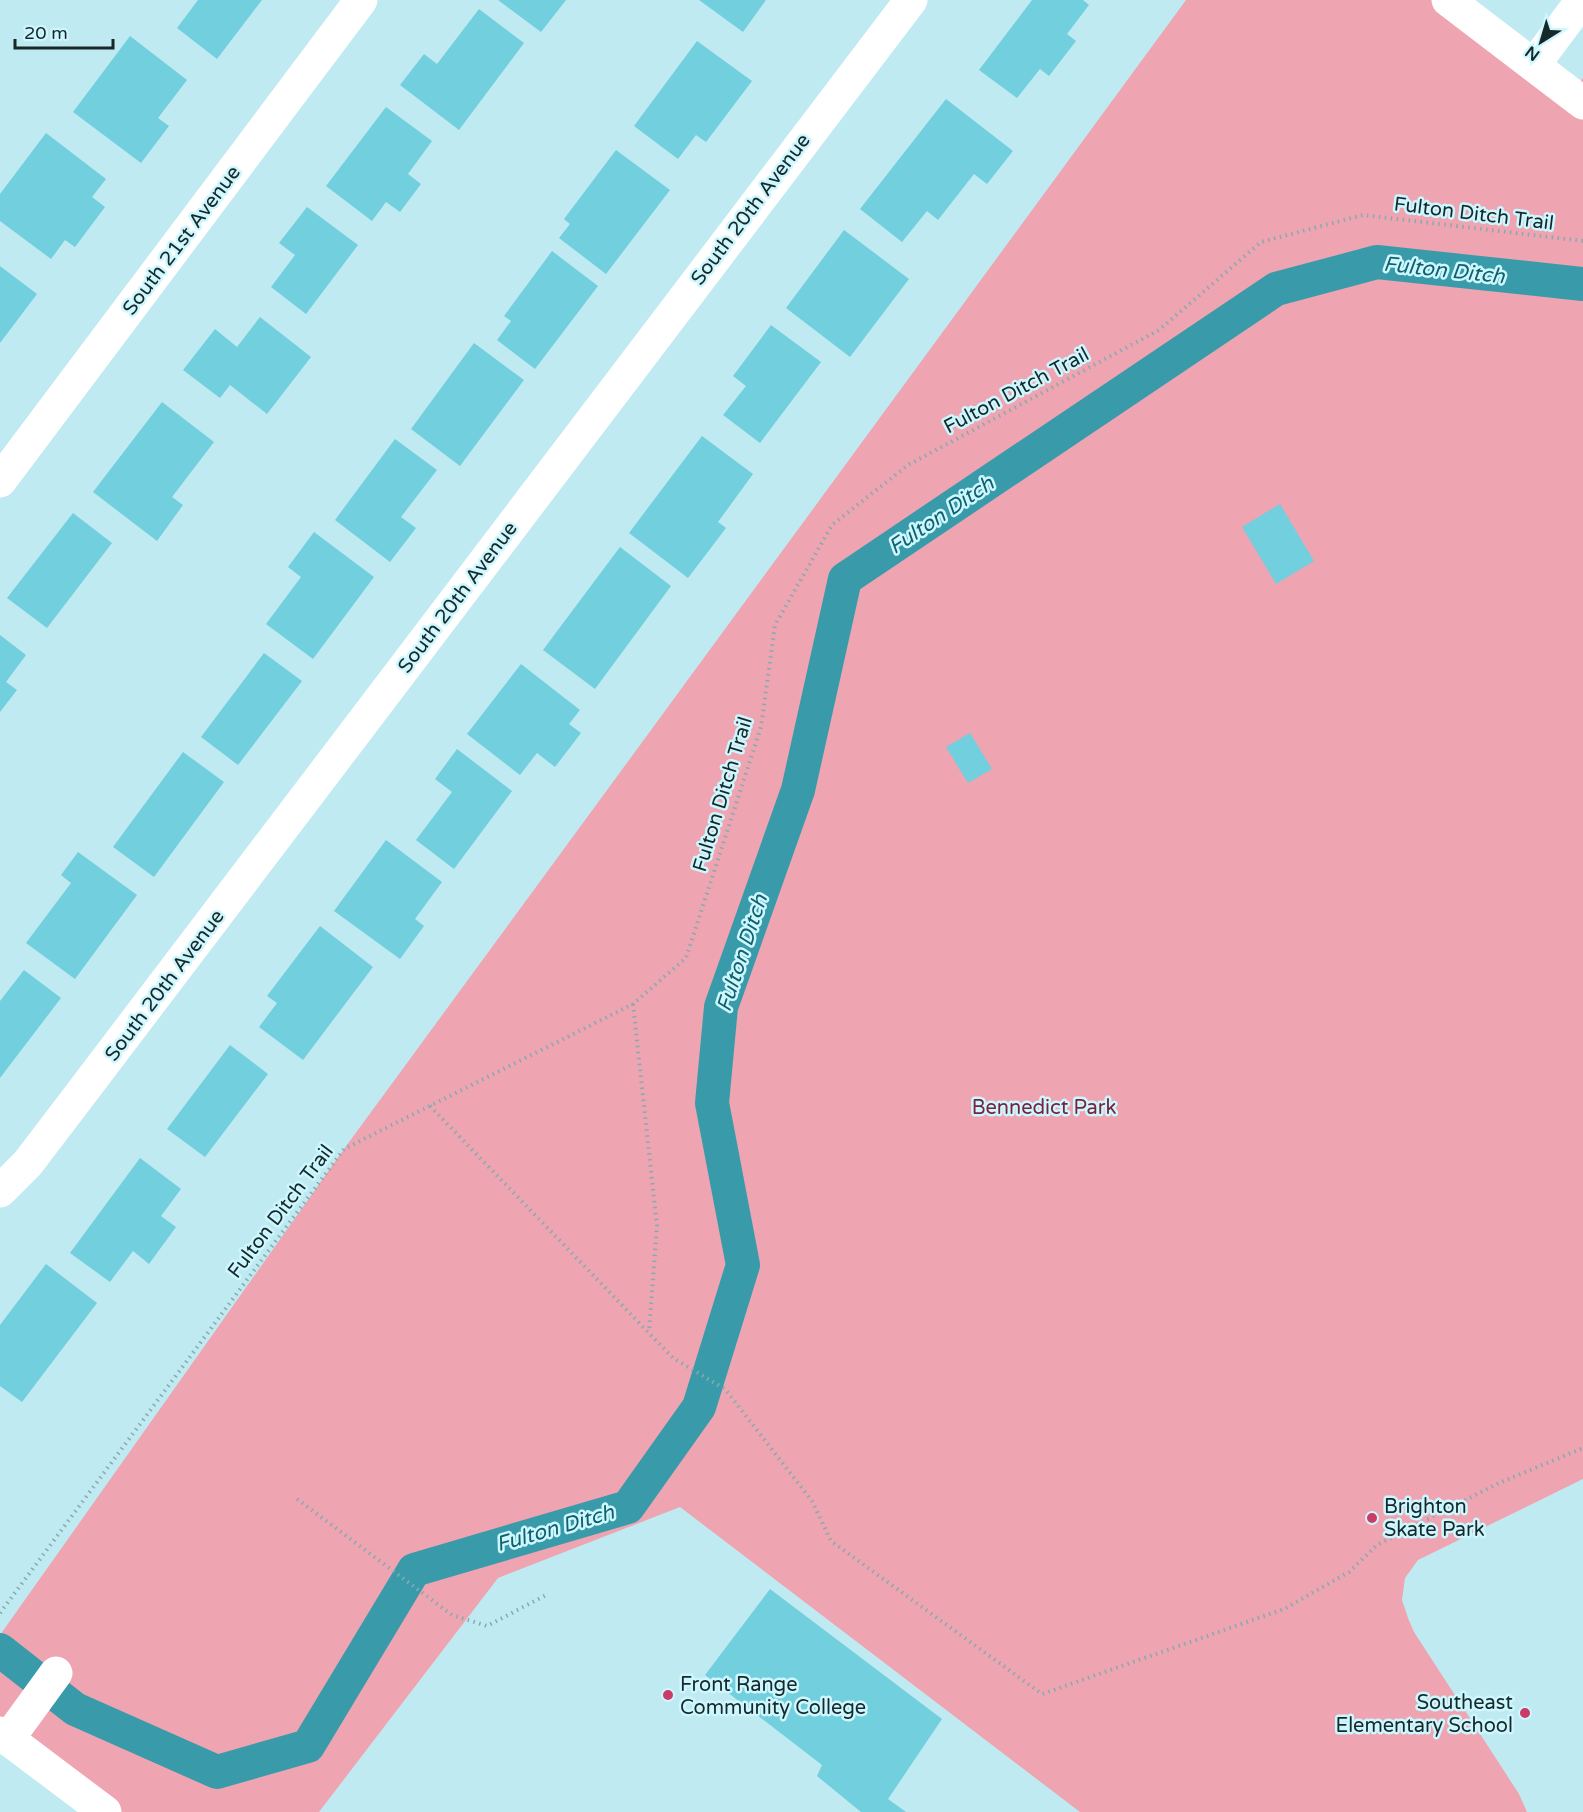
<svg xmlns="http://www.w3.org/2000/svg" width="1583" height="1812" font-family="'Varela Round',sans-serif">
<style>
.green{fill:#eea4b1}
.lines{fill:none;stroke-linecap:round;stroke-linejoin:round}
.canal{stroke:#399baa;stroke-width:34}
.building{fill:#71cfde}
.path{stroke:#88aaaf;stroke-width:4;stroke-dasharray:1.5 4.5;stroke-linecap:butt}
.minor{stroke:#fff;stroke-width:33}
.poi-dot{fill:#ca3b65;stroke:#cdf7fe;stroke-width:2}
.labels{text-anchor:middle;stroke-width:5;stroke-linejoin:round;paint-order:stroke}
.street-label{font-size:20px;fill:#17282a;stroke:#cdf7fe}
.park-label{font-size:20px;fill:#79223b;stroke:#cdf7fe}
.poi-label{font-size:20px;fill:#17282a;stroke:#cdf7fe;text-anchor:start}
.water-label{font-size:21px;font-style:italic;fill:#0f606b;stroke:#cdf7fe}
</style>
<rect width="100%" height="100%" fill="#c0eaf1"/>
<!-- green -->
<polygon class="green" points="1186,0 1447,0 1571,94 1583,78 1583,1479 1418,1560 1405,1578 1402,1600 1408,1618 1414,1632 1519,1794 1527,1812 1080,1812 680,1507 498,1578 319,1812 104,1812 0,1733 0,1635 344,1149"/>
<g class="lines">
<!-- canal -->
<polyline class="canal" points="0,1650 75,1709 217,1772 308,1746 414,1570 628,1507 699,1407 743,1265 712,1103 721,1007 798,790 845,579 1276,289 1377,262 1583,284"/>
</g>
<!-- building -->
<g class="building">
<polygon points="198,0 262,0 217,59 177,28"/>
<polygon points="498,0 566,0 541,32"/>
<polygon points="699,0 766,0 743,32"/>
<polygon points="1032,0 1083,0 1089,5 1067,34 1076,41 1049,76 1040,69 1017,98 979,70"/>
<polygon points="479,9 524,43 459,130 400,85 424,54 437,64"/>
<polygon points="130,36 187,80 158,118 169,126 141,163 73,112"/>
<polygon points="697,41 752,81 706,142 696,135 678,159 634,126"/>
<polygon points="946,99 1013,151 987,184 974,174 938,220 927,211 902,242 860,209"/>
<polygon points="386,107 432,141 408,174 421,184 400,212 386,202 372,221 326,186"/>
<polygon points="46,133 106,179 92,197 105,207 75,247 65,240 51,259 0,221 0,194"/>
<polygon points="616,150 670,190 606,274 559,238 570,224 564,219"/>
<polygon points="307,207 358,245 306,314 271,287 295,255 279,243"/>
<polygon points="844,230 909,279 850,357 786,308"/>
<polygon points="552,251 598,286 535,369 497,340 511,321 504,316"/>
<polygon points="0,266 37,294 0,343"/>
<polygon points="260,317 311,357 267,414 230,385 220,398 183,370 215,329 237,347"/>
<polygon points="771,325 821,362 760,443 723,415 746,386 733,376"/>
<polygon points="474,343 524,380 460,466 411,429"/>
<polygon points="162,402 214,442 172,497 183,505 157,541 93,492"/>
<polygon points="702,436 753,474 718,522 726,528 688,578 629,533"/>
<polygon points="395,439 437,470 401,517 416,528 390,562 335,520"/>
<polygon points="1280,504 1314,561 1276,584 1242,527"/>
<polygon points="73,513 112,543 47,628 7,598"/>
<polygon points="314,532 374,577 313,659 266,624 301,577 288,567"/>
<polygon points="620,547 671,586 595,689 543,650"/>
<polygon points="0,635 26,655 6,682 17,690 0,712"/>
<polygon points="264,653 302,681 238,765 201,737"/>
<polygon points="521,664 580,710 569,724 581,733 555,767 537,753 520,775 467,734"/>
<polygon points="970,733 992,769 968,783 946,747"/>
<polygon points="457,749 512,791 454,869 416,840 452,792 435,779"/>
<polygon points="183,752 224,782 154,877 113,847"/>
<polygon points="386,840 442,882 415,919 424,926 400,959 334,911"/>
<polygon points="78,852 137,895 75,979 26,943 71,883 61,875"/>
<polygon points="320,926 373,967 303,1060 259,1027 277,1003 267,996"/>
<polygon points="24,970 61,998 0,1078 0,1001"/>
<polygon points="230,1045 268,1074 205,1157 167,1129"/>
<polygon points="140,1158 181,1189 161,1216 176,1227 149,1264 133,1251 110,1282 70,1253"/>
<polygon points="46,1264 97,1303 22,1402 0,1386 0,1325"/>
<polygon points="770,1589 942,1719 888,1799 906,1812 861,1812 817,1776 822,1765 705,1675"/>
</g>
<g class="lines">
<!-- path -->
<g class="path">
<polyline points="633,1004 657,1226 649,1332"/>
<polyline points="430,1106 673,1358 725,1389 812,1501 831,1541 1042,1694 1284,1609 1349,1572 1377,1545 1499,1483 1583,1448"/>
<polyline points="297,1499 452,1615 487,1626 546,1595"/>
<polyline points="0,1613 344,1149 633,1004 686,958 761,727 775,625 832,525 908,465 1159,330 1261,242 1363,215 1583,241"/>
</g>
<!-- minor -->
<g class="minor">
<polyline points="1448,0 1583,103"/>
<polyline points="1534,65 1582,0"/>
<polyline points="0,481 361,0"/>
<path d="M0,1191L28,1163C323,776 614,386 911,0"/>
<polyline points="0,1733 105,1812"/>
<polyline points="8,1739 56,1673"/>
</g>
</g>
<!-- markers -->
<g class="poi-dot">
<circle cx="1372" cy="1518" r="6"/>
<circle cx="668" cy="1695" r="6"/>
<circle cx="1525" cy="1713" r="6"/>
</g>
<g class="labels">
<!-- street labels -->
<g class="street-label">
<text transform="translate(750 209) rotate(-53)" y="7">South 20th Avenue</text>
<text transform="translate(1474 213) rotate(7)" y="7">Fulton Ditch Trail</text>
<text transform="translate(181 240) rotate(-53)" y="7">South 21st Avenue</text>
<text transform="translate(1016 390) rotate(-28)" y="7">Fulton Ditch Trail</text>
<text transform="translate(457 597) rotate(-53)" y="7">South 20th Avenue</text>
<text transform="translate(722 794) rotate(-73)" y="7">Fulton Ditch Trail</text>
<text transform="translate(164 985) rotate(-53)" y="7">South 20th Avenue</text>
<text transform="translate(280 1211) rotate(-53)" y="7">Fulton Ditch Trail</text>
</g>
<!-- park labels -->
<g class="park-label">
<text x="1044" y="1114">Bennedict Park</text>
</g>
<!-- poi labels -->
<g class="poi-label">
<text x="1384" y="1513">Brighton<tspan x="1384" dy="23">Skate Park</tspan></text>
<text x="680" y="1691">Front Range<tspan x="680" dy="23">Community College</tspan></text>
<text x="1513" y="1709" text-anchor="end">Southeast<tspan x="1513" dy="23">Elementary School</tspan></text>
</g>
<!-- water labels -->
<g class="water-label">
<text transform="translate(1444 270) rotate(6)" y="7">Fulton Ditch</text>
<text transform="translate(941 515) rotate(-34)" y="7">Fulton Ditch</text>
<text transform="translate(742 953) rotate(-72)" y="7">Fulton Ditch</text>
<text transform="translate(555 1528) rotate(-16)" y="7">Fulton Ditch</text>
</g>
</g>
<!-- north arrow -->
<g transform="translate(1541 42) rotate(217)" stroke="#cdf7fe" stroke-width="4.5" paint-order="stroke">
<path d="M0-4.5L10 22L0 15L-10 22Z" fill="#17282a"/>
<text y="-9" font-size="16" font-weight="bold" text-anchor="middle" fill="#17282a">N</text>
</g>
<!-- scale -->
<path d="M15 39v9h98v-9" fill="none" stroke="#17282a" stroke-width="3"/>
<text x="24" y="39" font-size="18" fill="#17282a" stroke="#cdf7fe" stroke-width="4.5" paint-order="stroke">20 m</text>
</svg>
